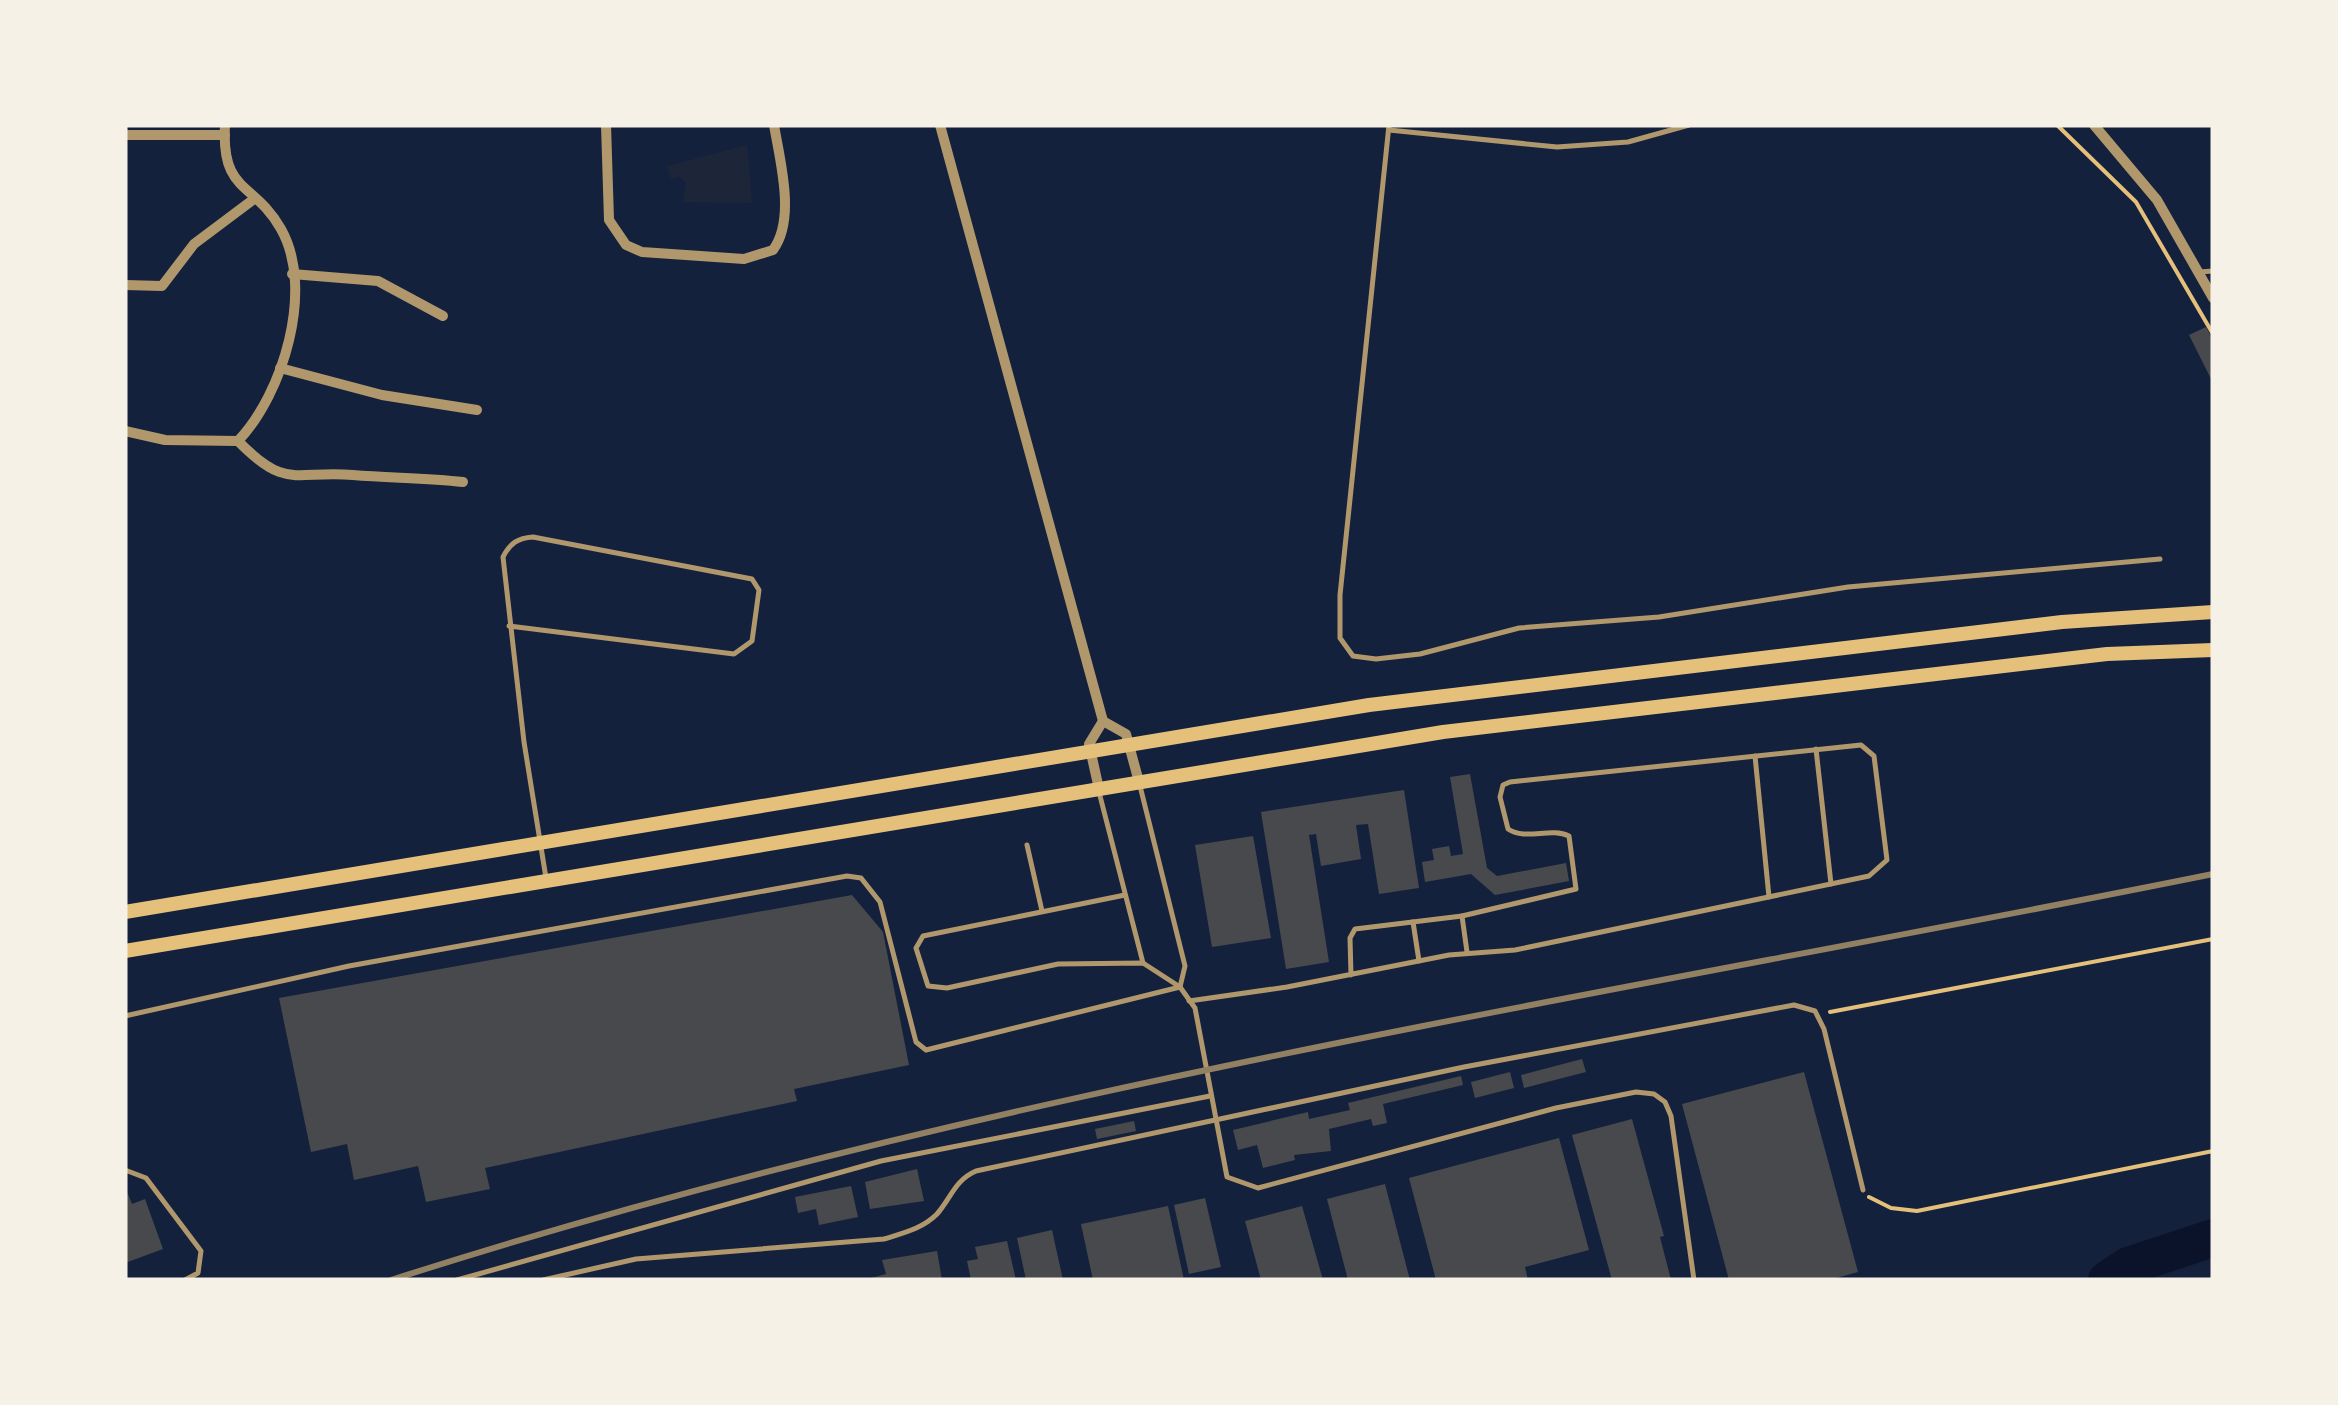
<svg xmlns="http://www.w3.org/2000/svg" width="2338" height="1405" font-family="'Roboto Serif',serif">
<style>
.green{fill:#1d2539}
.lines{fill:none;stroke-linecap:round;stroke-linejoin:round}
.river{stroke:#0b132b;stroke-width:38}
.building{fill:#48494c}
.path{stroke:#e5c07b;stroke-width:4}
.service{stroke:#b1986c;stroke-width:5}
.minor{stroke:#b1986c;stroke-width:10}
.secondary{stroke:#e5c07b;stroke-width:14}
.rail{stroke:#918062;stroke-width:6}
</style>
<rect width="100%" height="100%" fill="#14213d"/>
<!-- green -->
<polygon class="green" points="747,145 752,203 683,202 686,183 680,177 671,179 667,166"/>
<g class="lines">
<!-- river -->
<polyline class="river" points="2107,1280 2128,1266 2213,1238"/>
</g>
<!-- building -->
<g class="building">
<polygon points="2206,327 2213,340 2213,383 2189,335"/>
<polygon points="1470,774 1487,868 1497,876 1566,863 1569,881 1495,895 1471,874 1425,882 1422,862 1434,860 1432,849 1449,846 1451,856 1463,854 1450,777"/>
<polygon points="1404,790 1419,888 1379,894 1368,824 1356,825 1361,859 1321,866 1316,834 1309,835 1329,962 1286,969 1261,812"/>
<polygon points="1253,836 1271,938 1212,947 1195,845"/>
<polygon points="852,895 883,932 909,1065 794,1089 797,1101 485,1168 490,1189 426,1202 418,1166 354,1180 347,1144 311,1152 279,998"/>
<polygon points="1582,1059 1586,1072 1524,1088 1521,1075"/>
<polygon points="1510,1072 1514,1088 1475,1098 1471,1082"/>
<polygon points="1804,1072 1858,1272 1829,1280 1729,1280 1682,1104"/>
<polygon points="1461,1076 1463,1085 1383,1104 1387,1123 1373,1126 1371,1119 1329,1129 1331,1151 1294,1155 1295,1160 1263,1168 1257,1145 1238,1150 1233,1130 1308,1112 1309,1119 1350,1110 1348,1103"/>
<polygon points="1632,1119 1664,1236 1660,1237 1671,1280 1612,1280 1572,1135"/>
<polygon points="1134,1121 1136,1131 1097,1139 1095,1129"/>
<polygon points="1559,1138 1589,1250 1525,1267 1528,1280 1436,1280 1409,1178"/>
<polygon points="917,1169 924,1201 870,1209 865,1182"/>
<polygon points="1385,1184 1410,1280 1348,1280 1327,1199"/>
<polygon points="851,1186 858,1217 819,1225 816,1209 798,1213 795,1197"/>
<polygon points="125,1187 132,1204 145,1199 163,1249 125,1263"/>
<polygon points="1205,1198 1221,1267 1189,1274 1174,1205"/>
<polygon points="1168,1206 1184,1280 1093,1280 1081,1224"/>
<polygon points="1302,1206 1323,1280 1261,1280 1245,1221"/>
<polygon points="1052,1230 1063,1280 1026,1280 1017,1238"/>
<polygon points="1007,1241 1016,1280 971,1280 967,1261 978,1259 975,1247"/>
<polygon points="937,1251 942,1280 864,1280 886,1274 882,1260"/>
</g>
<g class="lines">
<!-- path -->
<g class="path">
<polyline points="2057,125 2136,202 2213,334"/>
<polyline points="1830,1012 2213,939"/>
<polyline points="1869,1197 1891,1208 1917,1211 2213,1151"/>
</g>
<!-- service -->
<g class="service">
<polyline points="1389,125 1340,595 1340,638 1353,656 1376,659 1420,654 1519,628 1659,617 1848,587 2160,559"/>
<polyline points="1389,130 1557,147 1628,142 1689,125"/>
<polyline points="2199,272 2213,271"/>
<path d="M509,626L734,654L752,641L759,590L752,579L533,537C518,538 510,543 503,557L524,742L546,878"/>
<polyline points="1816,749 1831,884"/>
<polyline points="1755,756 1769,897"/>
<polyline points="1140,786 1185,966 1180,987"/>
<polyline points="1099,792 1143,963"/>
<polyline points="1027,845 1042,911"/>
<polyline points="1125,895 923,936 916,948 928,986 947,988 1058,964 1143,963 1180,987 1195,1008 1227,1177 1258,1188 1556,1108 1636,1092 1654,1094 1665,1102 1671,1116 1694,1280"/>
<polyline points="1462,916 1467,952"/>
<polyline points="1413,922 1419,961"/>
<path d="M1189,1001L1287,987L1449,955L1515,950L1869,876L1887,860L1874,756L1861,745L1510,782L1503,785L1500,797L1508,829C1526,841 1550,827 1569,836L1576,889L1462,916L1355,929L1350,938L1351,975"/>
<polyline points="125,1016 349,966 847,876 861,878 880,902 916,1042 926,1050 1180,987"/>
<polyline points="125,1170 146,1178 201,1251 198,1273 185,1280"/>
<polyline points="457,1280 881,1161 1210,1096"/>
<path d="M543,1280L636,1259L884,1239C903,1233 922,1229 937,1214C951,1198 955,1180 976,1171L1464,1067L1794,1005L1815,1011L1824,1029L1863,1190"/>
</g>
<!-- minor -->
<g class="minor">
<path d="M606,125L609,220L626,245L642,252L744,259L773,250C796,219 780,161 774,125"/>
<polyline points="940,125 1103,721"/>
<polyline points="2094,125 2157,200 2213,298"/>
<polyline points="125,135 225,135"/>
<polyline points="292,274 378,281 443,316"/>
<polyline points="125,285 162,286 194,244 254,199"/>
<polyline points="280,368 382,395 477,410"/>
<path d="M125,431L165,440L238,441C283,394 315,289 281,229C254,181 221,194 225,125"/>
<path d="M238,441C287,491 295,470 353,475C390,478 426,478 463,482"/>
<polyline points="1103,721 1126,734 1139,782"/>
<polyline points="1099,789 1089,744 1103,721"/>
</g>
<!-- secondary -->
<g class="secondary">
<polyline points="125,912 1369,705 2062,622 2213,612"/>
<polyline points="125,951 1443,732 2107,654 2213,650"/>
</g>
<!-- rail -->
<path class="rail" d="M391,1280C983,1089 1604,997 2213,874"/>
</g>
<!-- border -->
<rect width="2338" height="1405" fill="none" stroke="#f6f1e7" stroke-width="255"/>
</svg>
